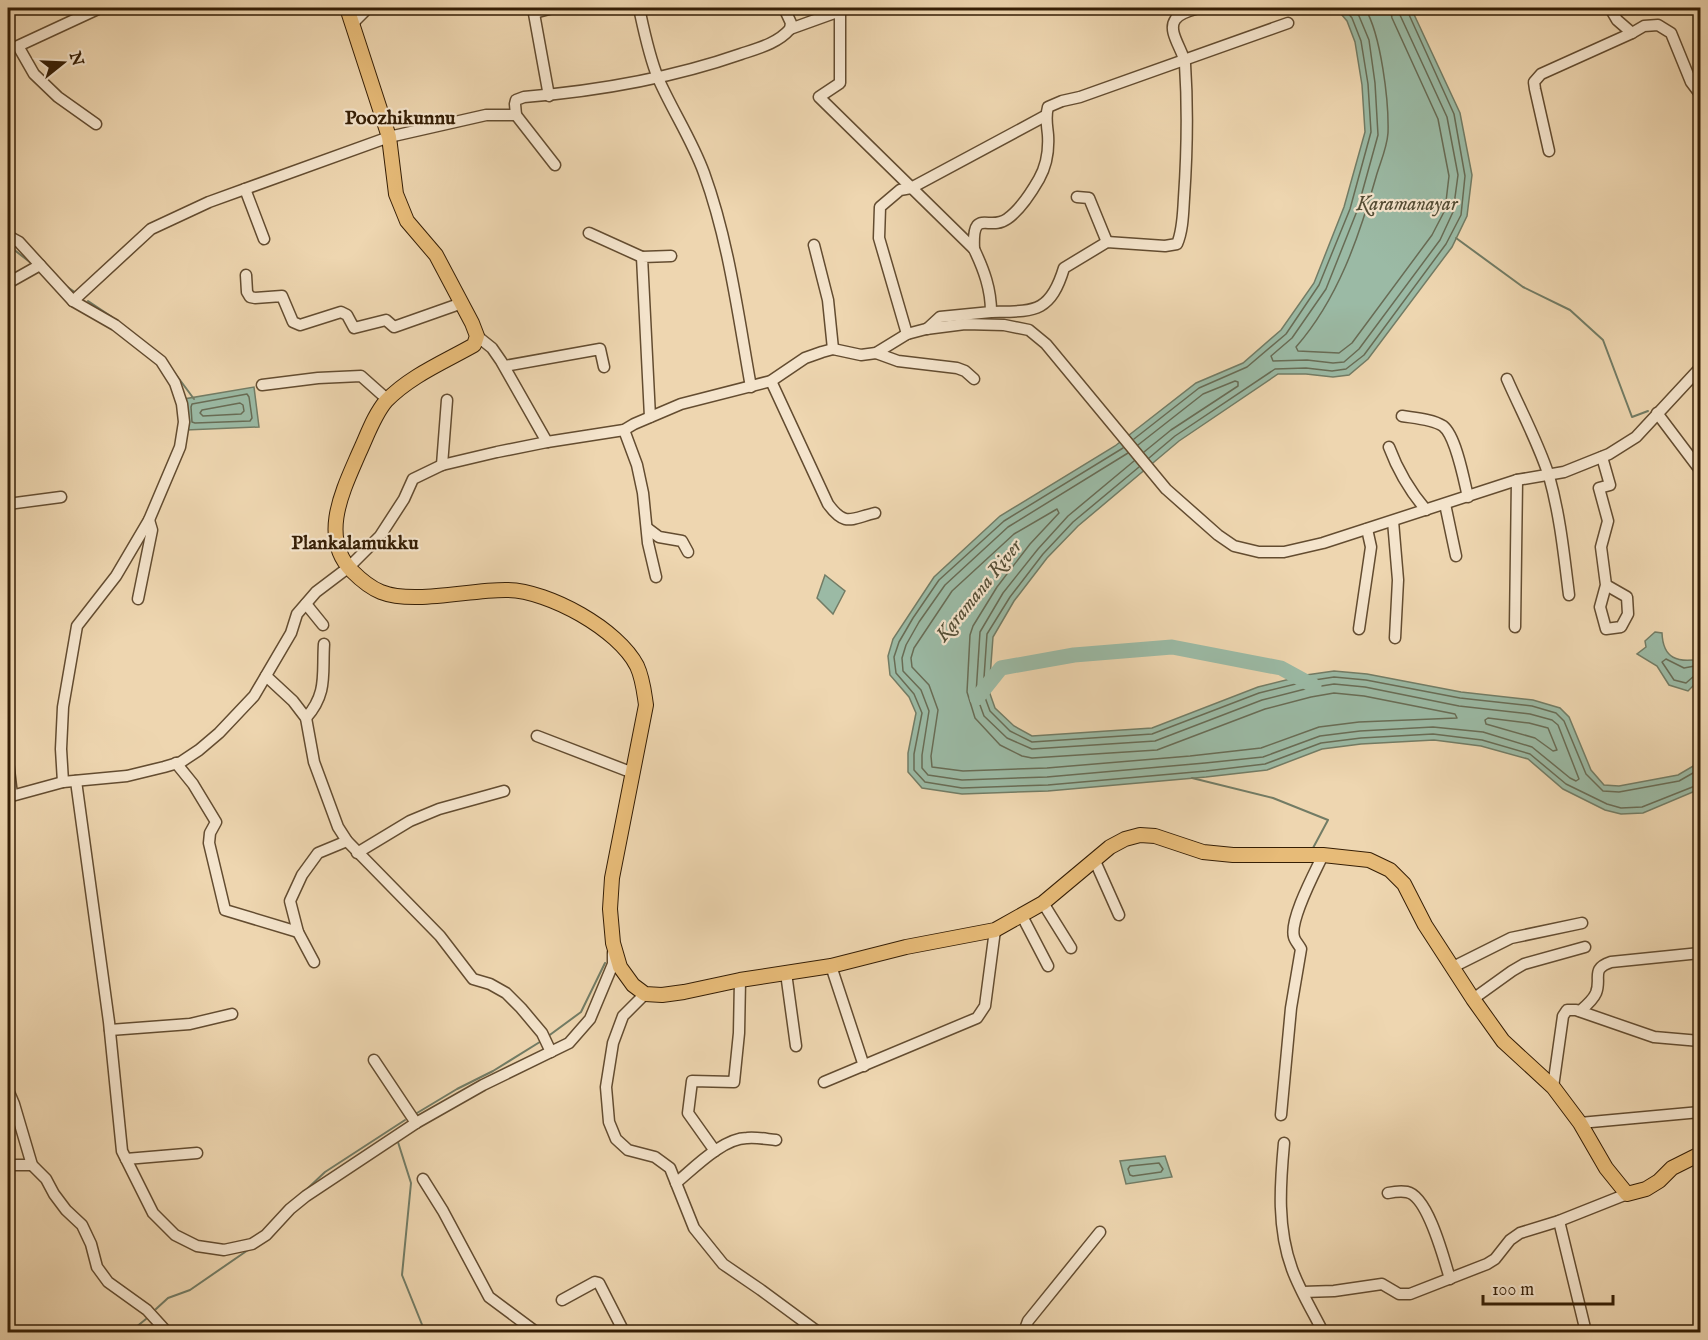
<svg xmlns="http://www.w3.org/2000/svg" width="1708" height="1340" font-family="'IM FELL English',serif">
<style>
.water{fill:#9bbaa5;stroke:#727c65;stroke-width:1.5}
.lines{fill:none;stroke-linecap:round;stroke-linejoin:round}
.shore{stroke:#686c55;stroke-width:1.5}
.stream{stroke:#727c65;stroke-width:2}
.river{stroke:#9bbaa5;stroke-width:15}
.minor-casing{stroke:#634c30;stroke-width:13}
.major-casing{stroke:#351e05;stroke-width:16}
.minor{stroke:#f4e4cc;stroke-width:10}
.major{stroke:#e7bb78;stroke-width:14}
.labels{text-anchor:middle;stroke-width:4.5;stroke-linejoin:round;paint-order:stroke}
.neighbourhood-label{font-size:20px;font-weight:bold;fill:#351e05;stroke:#f4e4cc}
.water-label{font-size:20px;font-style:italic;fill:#544d35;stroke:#f4e4cc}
</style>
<rect width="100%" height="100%" fill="#eed6b0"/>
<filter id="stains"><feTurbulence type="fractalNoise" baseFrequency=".00333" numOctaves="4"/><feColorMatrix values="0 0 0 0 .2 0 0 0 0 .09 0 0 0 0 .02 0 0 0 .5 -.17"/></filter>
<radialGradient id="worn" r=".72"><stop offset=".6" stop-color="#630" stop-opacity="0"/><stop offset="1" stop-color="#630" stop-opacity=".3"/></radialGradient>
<!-- water -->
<g class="water">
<polygon points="1336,8 1411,8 1460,113 1472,175 1467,216 1452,247 1368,359 1349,375 1333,377 1306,374 1278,374 1179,441 1078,526 1047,558 1014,601 993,637 989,691 995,708 1014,726 1032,736 1152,728 1258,687 1306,675 1334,671 1367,674 1461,692 1533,700 1560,708 1569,717 1591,770 1604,785 1619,786 1678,775 1700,762 1700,789 1643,813 1621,814 1605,810 1563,789 1528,759 1481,746 1434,740 1361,744 1322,749 1267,770 1206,777 1048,791 962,794 922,788 908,772 908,753 916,713 909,697 890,675 888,656 893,639 934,577 1000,516 1115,446 1196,383 1243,363 1281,330 1314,283 1344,207 1365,132 1362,85 1355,42 1347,21"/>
<polygon points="254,387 259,427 186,430 184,399"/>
<polygon points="825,575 845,591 833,614 817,598"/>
<path d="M1655,632L1662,633C1663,659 1678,663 1700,659V679L1688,691L1669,685L1657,666L1637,654L1646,647L1645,641Z"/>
<polygon points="1165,1156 1172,1177 1126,1184 1120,1161"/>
</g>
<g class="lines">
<!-- shore -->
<g class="shore">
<polyline points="1353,8 1359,16 1369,40 1375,83 1378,135 1357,211 1326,289 1292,338 1271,356 1273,361 1307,360 1333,363 1344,362 1359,349 1440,240 1453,212 1458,175 1447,117 1400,15 1399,8"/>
<path d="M1365,8C1381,35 1389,101 1388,133C1387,148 1380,163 1376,177C1359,237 1338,299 1296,347L1298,351L1339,353L1352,343L1432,235L1445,210L1449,176L1438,119L1392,18L1390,8"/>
<polygon points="247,394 249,397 252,418 250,421 195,423 192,422 191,407 192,404"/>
<polygon points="240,403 243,405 244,411 241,414 203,416 200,413 202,410"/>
<polyline points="1134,439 1199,388 1247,367 1286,334 1319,285 1350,209 1371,132 1368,84 1361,41 1352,18 1344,8"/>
<polyline points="1138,445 1203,394 1235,381 1238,382 1238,386 1171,430 1144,452"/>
<polyline points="1123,448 1004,521 939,580 913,618 899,642 894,657 896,673 914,694 922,713 914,754 914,770 925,782 962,788 1048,785 1206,771 1265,764 1321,743 1361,738 1433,734 1482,740 1530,754 1566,784 1607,804 1621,808 1642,807 1700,784"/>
<polyline points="1128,453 1008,527 945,585 919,622 906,645 902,658 903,671 921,690 929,711 922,755 922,768 928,775 962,780 1047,777 1205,763 1263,757 1320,736 1360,731 1433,727 1483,732 1532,747 1570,778 1576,781 1579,779 1558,725 1552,720 1530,714 1459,706 1365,687 1334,684 1309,688 1262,700 1155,741 1032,749 1007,738 984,716 976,694 980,632 1003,593 1038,549 1068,516 1134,461"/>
<polyline points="1149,458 1175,436 1275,369 1306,368 1332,371 1346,369 1364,355 1446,244 1461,215 1465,176 1454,114 1406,8"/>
<polyline points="1139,467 1073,522 1043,554 1010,597 987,634 983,692 990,711 1010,731 1032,742 1152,734 1259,693 1308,681 1334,677 1366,680 1460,698 1532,706 1556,713 1564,721 1586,774 1603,791 1619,792 1679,781 1700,769"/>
<polygon points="1057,509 1059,513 1030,544 997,587 973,626 970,635 967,692 975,718 1000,745 1022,756 1032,758 1157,750 1265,709 1311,697 1334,693 1364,696 1455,714 1457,718 1359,722 1319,727 1261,748 1190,756 1047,768 963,771 932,767 931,756 938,710 929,685 912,667 911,658 914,648 952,591 1014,534"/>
<polyline points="1700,665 1684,668 1666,659 1662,662 1674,680 1686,683 1694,676 1700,674"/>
<polygon points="1488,718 1529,723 1548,728 1557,750 1553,751 1535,738 1486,724 1485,720"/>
<polygon points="1159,1163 1163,1169 1161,1172 1133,1176 1130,1175 1128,1169 1130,1166"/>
</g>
<!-- stream -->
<g class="stream">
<polyline points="1456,238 1523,287 1570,310 1603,340 1632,417 1648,411"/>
<polyline points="8,245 31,263"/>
<polyline points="66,286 76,293"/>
<polyline points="88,301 112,317"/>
<polyline points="174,372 194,399"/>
<polyline points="1695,472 1700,479"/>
<polyline points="1192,778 1273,798 1328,820 1313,848"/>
<polyline points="547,1037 581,1012 605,963"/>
<polyline points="417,1113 457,1089 493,1071 543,1040"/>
<polyline points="397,1139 411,1183 402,1275 425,1332"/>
<polyline points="307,1189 325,1172 405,1120"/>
<polyline points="156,1309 168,1298 190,1290 248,1250"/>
<polyline points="130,1332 146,1319"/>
</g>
<!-- river -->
<polyline class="river" points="977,698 1001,668 1074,655 1172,647 1281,668 1314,686"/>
<!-- minor casing -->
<g class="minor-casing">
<g id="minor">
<polyline points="533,8 549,96"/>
<path d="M639,8C644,31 649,56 658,78C672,110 692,140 704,173C729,242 738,315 751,387"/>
<polyline points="1610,8 1617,20 1632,33 1644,26 1658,25 1671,33 1691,82 1700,94"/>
<polyline points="534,13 553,8"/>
<polyline points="352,24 368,8"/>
<path d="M790,29L840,11V83L819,97L974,249C984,270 991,289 991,312L940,317L927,329"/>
<polyline points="516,115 555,165"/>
<polyline points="96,124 58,97 34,74 18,46 100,8"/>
<polyline points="1549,151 1535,89 1534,82 1541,74 1632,33"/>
<polyline points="245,189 264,239"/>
<polyline points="1077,197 1089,198 1107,242"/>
<polyline points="589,233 642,257"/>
<polyline points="8,236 19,242 73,301 115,325 161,361 175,383 182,404 184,422 180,447 149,520 116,576 77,626 63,707 61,749 63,782"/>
<polyline points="814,245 828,300 833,349"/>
<path d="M974,249C972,206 989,232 1007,219C1020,210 1031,193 1039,179C1047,165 1049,151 1048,135C1047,124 1045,117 1048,107L1062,101L1080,97L1288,23"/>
<polyline points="246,275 247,292 250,297 255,298 282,296 293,322 300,325 341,312 347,315 354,328 386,320 394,327 462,303"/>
<polyline points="8,283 40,265"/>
<path d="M73,301L151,229L209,202L389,137L486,115H516L515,104L516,100L524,97C597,91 672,78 741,54C759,48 778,43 790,29L791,23L784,8"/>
<path d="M991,312C1034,311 1050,314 1064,268L1107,242L1165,246L1177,244C1183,230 1183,213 1184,198C1187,154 1188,109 1185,64C1184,51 1167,32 1175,20C1179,13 1192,10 1199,8"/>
<polyline points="907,334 879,238 880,207 900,190 911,188 1045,116"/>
<polyline points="477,336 492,348 501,361 547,442"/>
<polyline points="876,353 898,361 957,368 965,371 974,379"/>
<polyline points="505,366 600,349 604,367"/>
<path d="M1507,379C1521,411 1538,442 1549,476C1560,515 1564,555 1569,595"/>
<path d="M771,381L828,504C845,527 850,519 875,513"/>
<polyline points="262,385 318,378 361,376 388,400"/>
<polyline points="1657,413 1700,470"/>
<path d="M1402,416C1414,418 1432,419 1443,426C1456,436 1464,480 1468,497"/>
<polyline points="650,417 642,257 671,256"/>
<polyline points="624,430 637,465 643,493 648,543 656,577"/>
<path d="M1389,447C1398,471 1409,490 1426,510"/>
<polyline points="1602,457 1610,485 1599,488 1608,521 1601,547 1606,585 1600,607 1606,629 1621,627 1628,614 1627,597 1606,585"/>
<polyline points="442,465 447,400"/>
<polyline points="8,504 61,497"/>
<polyline points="1445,504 1456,556"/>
<polyline points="1393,521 1398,580 1395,638"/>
<polyline points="647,528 659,537 682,541 688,552"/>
<polyline points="138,599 152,530 149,520"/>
<polyline points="306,604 323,625"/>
<polyline points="1515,627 1517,480"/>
<polyline points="1359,629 1371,547 1367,529"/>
<polyline points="266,676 293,701 306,718 314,762 338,827 347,841 440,936 473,979 490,984 506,993 521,1008 542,1033 551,1052"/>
<path d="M306,718C328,693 322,674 324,644"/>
<polyline points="537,736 633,773"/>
<polyline points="8,761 12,795"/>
<polyline points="176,763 193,784 216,822 210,833 209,843 225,910 298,932"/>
<polyline points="76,781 109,1022 122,1151 153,1213 175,1235 197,1246 224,1250 252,1244 266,1235 290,1209 306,1196 416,1123 483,1085 569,1043 590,1019 613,964 613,953"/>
<polyline points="8,797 63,782 127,776 164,767 181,762 199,750 219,733 254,696 291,633 297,614 316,592 349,567 380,536 404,499 413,479 442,465 497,452 547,442 624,430 634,424 681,404 771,381 805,358 822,352 833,349 861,355 876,353 907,334 926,329 965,324 1004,325 1029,330 1046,344 1166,489 1218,535 1234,546 1259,552 1284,552 1323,543 1517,480 1564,472 1609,454 1636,437 1700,368"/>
<polyline points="357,853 410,821 439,809 504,791"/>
<polyline points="1094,859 1119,915"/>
<polyline points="1043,903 1071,948"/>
<polyline points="1022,916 1048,966"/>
<polyline points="314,962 298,932 290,901 302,875 318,853 347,841"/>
<polyline points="831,966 864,1066"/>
<polyline points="1453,967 1511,938 1582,923"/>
<polyline points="786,973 796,1046"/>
<polyline points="645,994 623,1016 613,1043 606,1087 609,1122 616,1139 628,1150 655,1157 670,1168 694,1228 723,1264 761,1290 818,1332"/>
<polyline points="1473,999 1512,971 1524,964 1585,947"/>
<path d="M1580,1011C1586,1006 1593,1000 1596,993C1602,978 1590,969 1611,962L1700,953"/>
<polyline points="110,1030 190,1024 232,1014"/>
<polyline points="374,1060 416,1123"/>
<polyline points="824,1082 977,1018 985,1006 995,930"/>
<polyline points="1553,1087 1563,1016 1567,1010 1576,1010 1654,1037 1700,1041"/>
<polyline points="8,1090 14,1104 32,1165 46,1179 54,1194 66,1210 82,1225 91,1244 97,1267 108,1282 147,1310 167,1332"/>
<path d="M1281,1115L1291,1008L1301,949C1299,945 1295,941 1294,937C1289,920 1315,872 1323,855"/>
<polyline points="1580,1123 1700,1112"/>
<path d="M1284,1143C1280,1186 1277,1228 1292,1269C1300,1291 1313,1312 1323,1332"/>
<polyline points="715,1151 688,1113 692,1081 734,1082 739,1033 740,980"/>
<polyline points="126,1159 197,1153"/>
<polyline points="8,1165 32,1165"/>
<polyline points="423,1179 443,1211 489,1297 536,1332"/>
<path d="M676,1183C694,1168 723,1138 747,1138C756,1137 766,1139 776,1140"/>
<path d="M1388,1193C1393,1192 1401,1191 1407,1192C1428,1196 1444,1259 1450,1279"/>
<polyline points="1559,1221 1586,1332"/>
<polyline points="1303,1292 1334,1291 1382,1284 1399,1294 1410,1294 1487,1264 1495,1259 1510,1240 1520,1233 1559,1221 1627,1194"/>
<polyline points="562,1300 595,1282 599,1283 624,1332"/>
<polyline points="1024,1332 1028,1321 1100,1232"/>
</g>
</g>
<!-- major casing -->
<g class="major-casing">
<path id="major" d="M347,8L389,137L396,194L407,221L436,255L472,323L477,336L474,345C444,362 410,376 386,401C374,415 367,436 359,453C343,490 319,537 352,571C360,579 371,588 381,592C414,605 471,589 508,590C549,591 618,629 637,666C643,679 644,692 646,705L612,878L610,909L613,943L620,967L633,985L645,994L662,995L684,992L740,980L831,966L906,947L995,930L1043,903L1110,847L1125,839L1140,835L1155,836L1203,852L1233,855H1323L1369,860L1390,870L1404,884L1425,925L1473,999L1503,1041L1553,1087L1580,1123L1606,1168L1627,1194L1646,1189L1659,1181L1672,1168L1700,1154"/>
</g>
<!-- minor -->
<use href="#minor" class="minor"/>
<!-- major -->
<use href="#major" class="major"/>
</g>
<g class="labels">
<!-- neighbourhood labels -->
<g class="neighbourhood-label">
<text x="400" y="124">Poozhikunnu</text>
<text x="355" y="549">Plankalamukku</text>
</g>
<!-- water labels -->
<g class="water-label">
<text x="1407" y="210">Karamanayar</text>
<text transform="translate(978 590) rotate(-51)" y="7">Karamana River</text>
</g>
</g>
<!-- margin -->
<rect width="1708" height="1340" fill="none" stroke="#eed6b0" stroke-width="30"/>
<rect x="9" y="9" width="1690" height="1322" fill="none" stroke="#351e05" stroke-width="3"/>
<rect x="15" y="15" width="1678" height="1310" fill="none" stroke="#351e05" stroke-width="1.5"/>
<!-- north arrow -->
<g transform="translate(63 63) rotate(72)" stroke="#f4e4cc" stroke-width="4.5" paint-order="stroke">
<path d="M0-4.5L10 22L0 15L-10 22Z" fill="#351e05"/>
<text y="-9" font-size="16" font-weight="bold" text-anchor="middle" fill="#351e05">N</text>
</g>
<!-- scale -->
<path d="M1483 1295v9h130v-9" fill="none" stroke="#351e05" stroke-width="3"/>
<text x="1492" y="1295" font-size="18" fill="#351e05" stroke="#f4e4cc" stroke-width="4.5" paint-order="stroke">100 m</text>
<rect width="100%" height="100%" filter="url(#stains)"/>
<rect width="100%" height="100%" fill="url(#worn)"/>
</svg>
